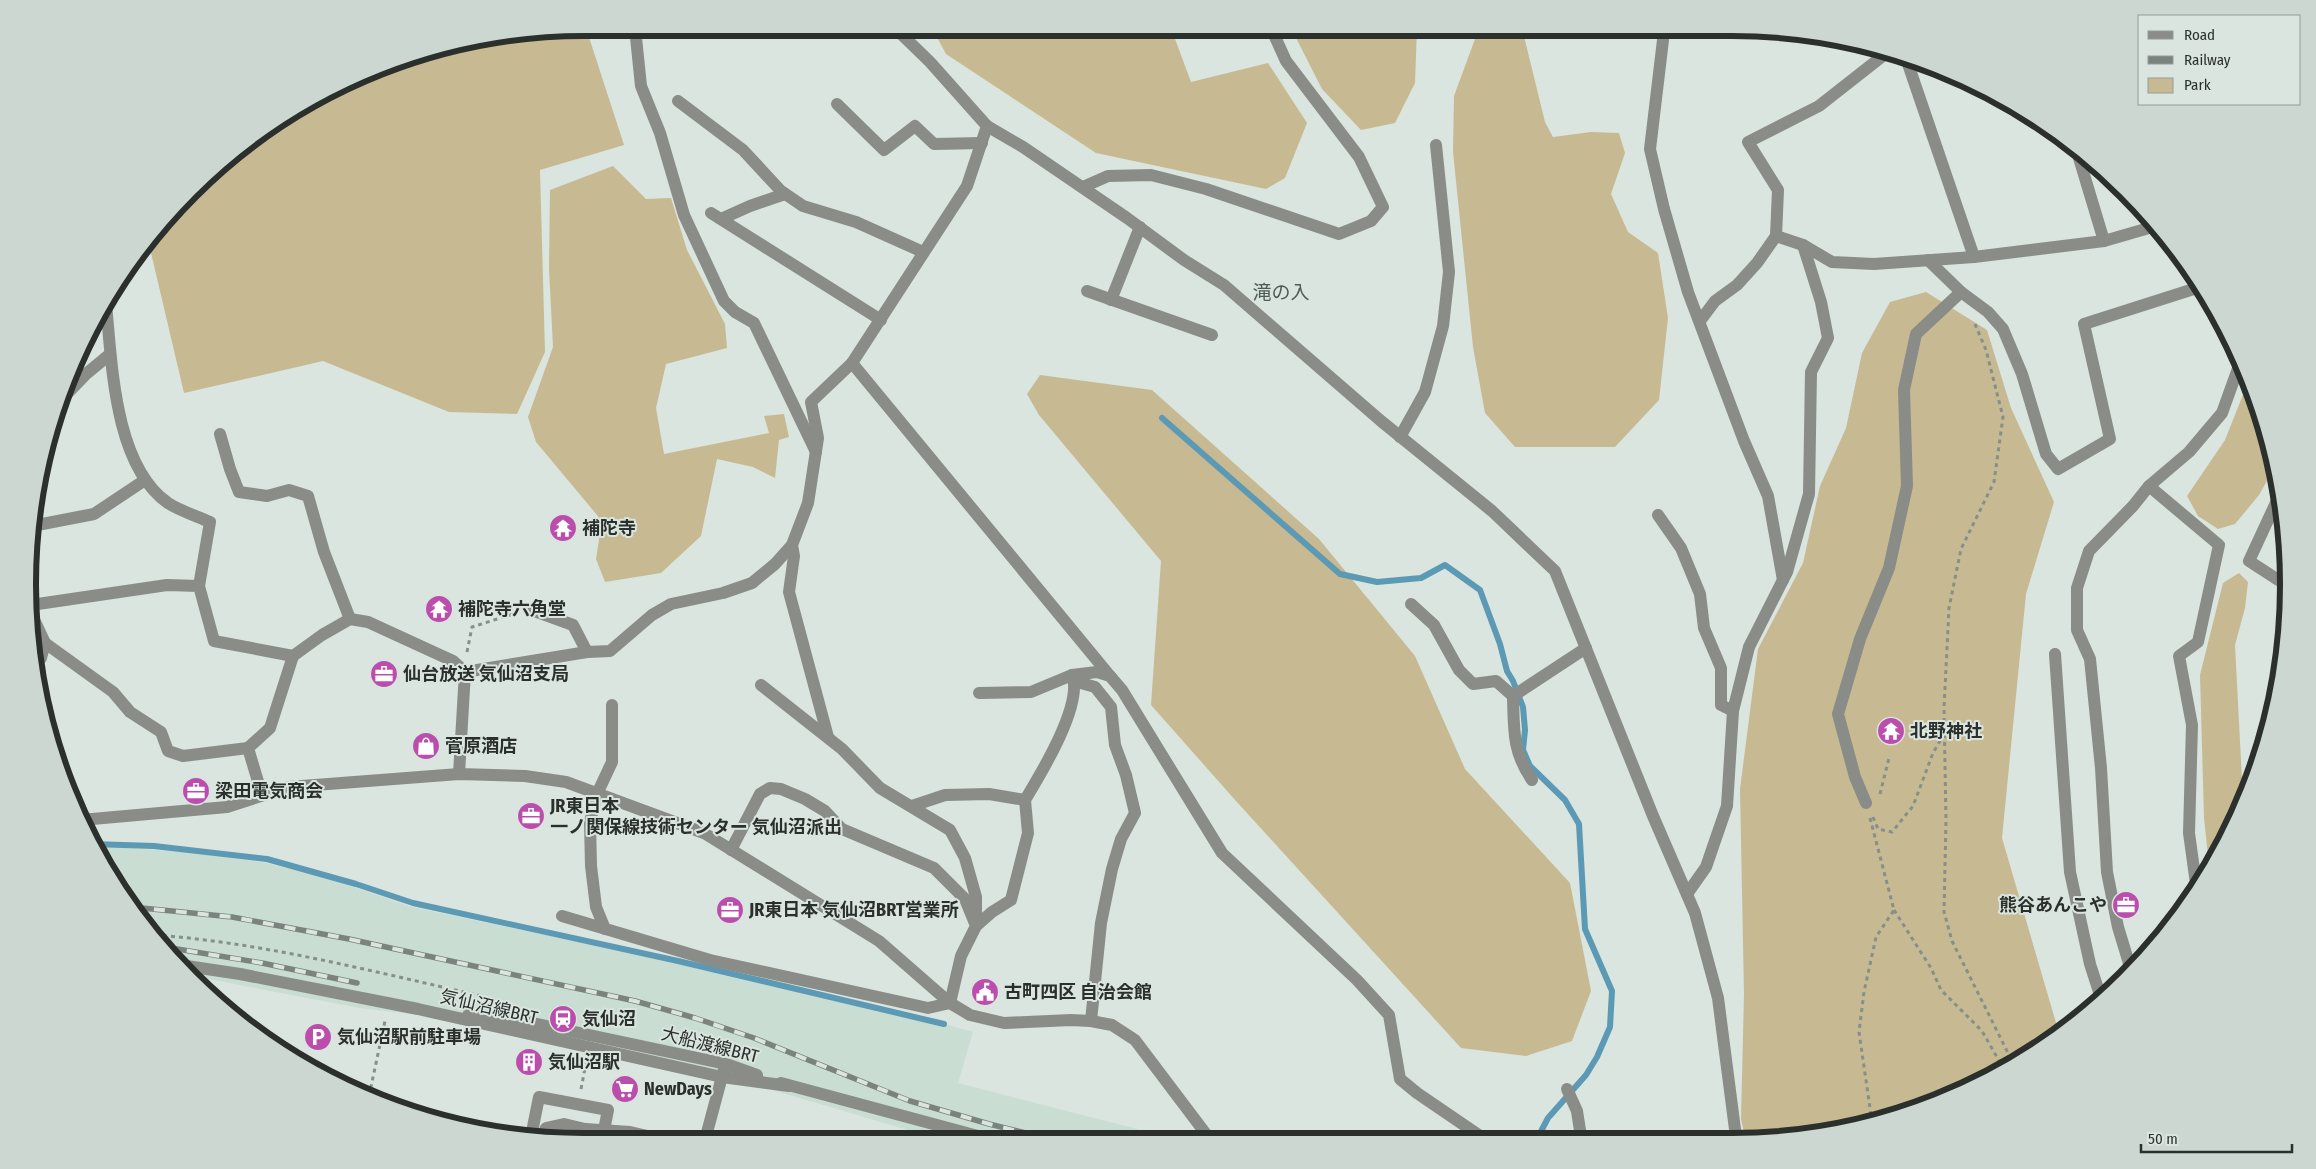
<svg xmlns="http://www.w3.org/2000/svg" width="2316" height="1169" font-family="'Fira Sans Condensed','Noto Sans JP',sans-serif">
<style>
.built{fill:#c9ddd2}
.green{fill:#c7ba92}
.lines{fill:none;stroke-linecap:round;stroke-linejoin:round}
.stream{stroke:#5b99b5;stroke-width:6}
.path{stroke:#868f8a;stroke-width:3;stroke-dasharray:4 4;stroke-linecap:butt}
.minor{stroke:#898c87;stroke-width:12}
.rail-casing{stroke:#7b837e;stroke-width:5.5}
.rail{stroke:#d9e5de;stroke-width:4;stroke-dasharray:11;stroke-linecap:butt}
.labels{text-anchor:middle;stroke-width:4;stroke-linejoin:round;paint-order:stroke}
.poi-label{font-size:18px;font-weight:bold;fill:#2b302d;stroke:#d9e5de;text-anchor:start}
.street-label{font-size:18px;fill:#2b302d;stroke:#d9e5de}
.neighbourhood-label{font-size:19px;fill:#4f5a53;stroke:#d9e5de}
.rim{fill:none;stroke:#2b302d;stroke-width:6}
</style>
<rect width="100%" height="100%" fill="#d9e5de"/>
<!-- built -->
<polygon class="built" points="112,847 187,852 262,862 324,877 412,907 799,989 944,1024 973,1032 958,1083 1137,1129 1134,1139 939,1139 769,1089 421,1015 360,1008 188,975 122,894 95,848"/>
<!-- green -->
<g class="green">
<polygon points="586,28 624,145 540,170 545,352 517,414 449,412 323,361 184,393 148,240 166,217 245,143 306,102 405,57 476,38"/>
<polygon points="932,28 1171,28 1191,82 1268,63 1307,123 1285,178 1266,189 1096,153 946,54"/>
<polygon points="1291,28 1417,28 1415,83 1395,123 1361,130 1322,89"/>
<polygon points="1479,28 1522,28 1545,122 1553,137 1591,132 1619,133 1625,153 1611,194 1628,232 1658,253 1668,318 1659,400 1615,447 1515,447 1485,413 1473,347 1453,152 1454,96"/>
<polygon points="613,166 646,199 671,198 687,250 725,324 727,348 666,364 656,408 664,454 769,433 764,416 784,414 789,437 779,440 775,478 753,467 717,459 701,536 661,573 605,582 596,559 602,521 536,442 528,417 553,347 549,269 550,190"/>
<polygon points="1926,292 1987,330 2011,408 2054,502 2026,594 2002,838 2059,1033 1944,1099 1804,1137 1745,1137 1741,1119 1744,994 1740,789 1758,649 1803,563 1820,486 1846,428 1862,353 1890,302"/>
<polygon points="1040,375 1152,390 1319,539 1415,656 1465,769 1570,883 1591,991 1572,1041 1526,1056 1461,1048 1236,801 1151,705 1161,561 1039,415 1027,394"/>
<polygon points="2248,382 2259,405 2274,468 2259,495 2235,524 2218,529 2198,516 2187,496 2225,440"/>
<polygon points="2239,573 2248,582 2245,608 2235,645 2243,799 2231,831 2209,865 2204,818 2200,675 2223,583"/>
</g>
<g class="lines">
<!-- stream -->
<g class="stream">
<polyline points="1162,418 1340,574 1377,582 1421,578 1445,565 1480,590 1500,644 1507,671 1513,681 1523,707 1525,730 1523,750 1530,766 1565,800 1579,824 1585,929 1612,991 1610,1027 1597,1057 1586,1075 1548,1118 1538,1137"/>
<polyline points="92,844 154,846 267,859 356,884 413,903 678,961 944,1024"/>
</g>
<!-- path -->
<g class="path">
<polyline points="1975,324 1986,350 2003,417 1994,482 1961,549 1949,608 1944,708 1946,820 1944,912 1952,941 2008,1053 2009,1062"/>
<polyline points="467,652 472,627 516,613"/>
<polyline points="1880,794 1889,758"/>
<polyline points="1873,817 1878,829 1892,832 1913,806 1933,753 1944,734"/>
<polyline points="1870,818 1894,910 1876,937 1864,992 1859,1032 1871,1115"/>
<polyline points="1894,910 1931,968 1941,990 1982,1031 2002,1066"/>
<path d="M155,935C266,943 374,972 482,996"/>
<polyline points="581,1089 586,1063"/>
<polyline points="369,1096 385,1021"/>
</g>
<!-- minor -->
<g class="minor">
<polyline points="635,28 641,86 660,133 684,215 724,301 735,312 754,323 816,452"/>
<polyline points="895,28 930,62 987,126"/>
<polyline points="1662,29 1663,40 1650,149 1664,209 1688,292 1744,441 1768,496 1783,580"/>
<polyline points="1906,58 1974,257"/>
<polyline points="678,101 743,150 781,191 803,206 856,222 923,252"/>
<polyline points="837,104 884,150 915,126 934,144 982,143"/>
<polyline points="2076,148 2104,241"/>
<polyline points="1083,187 1108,176 1151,175 1206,189 1339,234 1371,221 1383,207 1359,157 1286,61 1271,28"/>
<polyline points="711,213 881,320"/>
<polyline points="721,219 750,206 785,194"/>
<polyline points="1776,236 1778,190 1748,142 1819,106 1889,51"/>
<polyline points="1928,260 1961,292 1988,312 2003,329 2022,374 2046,454 2058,469 2110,439 2084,324 2200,287"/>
<polyline points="1087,291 1212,335"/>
<polyline points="1111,300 1140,227"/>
<path d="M106,304C112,364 114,465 168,503C180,511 197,516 210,522L199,586"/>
<polyline points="1700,321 1715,301 1737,285 1757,263 1776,236 1803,245 1832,262 1874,264 1974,257 2104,241 2156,226"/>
<polyline points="852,363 1110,676"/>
<polyline points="61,400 86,374 109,355"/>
<polyline points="220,434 230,469 239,492 267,496 289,490 308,496 324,552 350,619"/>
<polyline points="1400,437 1425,392 1443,326 1449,272 1436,145"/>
<polyline points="2149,486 2219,545 2198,642 2179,656 2192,725 2189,833 2196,884"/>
<polyline points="2280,494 2249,561 2286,585"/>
<polyline points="1658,515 1681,548 1700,594 1704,628 1721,668 1721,705 1733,711"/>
<polyline points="32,526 94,514 145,480"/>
<polyline points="792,545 794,556 789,592 828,737"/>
<polyline points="1411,604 1434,625 1459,670 1473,684 1496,681 1513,696"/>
<polyline points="31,605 167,585 199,586 214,641 293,656 322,635 350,619 368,622 453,661 465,672 587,652 610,651 652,615 671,604 723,593 752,583 775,564 792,545 808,503 818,438 811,402 852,363 967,186 987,126 1023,147 1127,218 1184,260 1224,285 1381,421 1492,511 1555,571 1653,816 1695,913 1718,998 1736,1137"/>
<polyline points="529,609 573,625 587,652"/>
<polyline points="31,613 45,643 41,658 33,659"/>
<polyline points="45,643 113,692 130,712 161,732 168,751 183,756 248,748"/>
<polyline points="2055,654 2070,872 2090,964 2101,998"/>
<polyline points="1074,681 1095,687 1111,707 1115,745 1126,775 1135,813 1121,839 1112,869 1101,923 1091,1021"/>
<polyline points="761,685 842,749 880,788 950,830 965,858 976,897 976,916"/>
<polyline points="979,693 1031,692 1072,675 1097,672 1110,676 1122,690 1222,853 1357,980 1389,1015 1400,1079 1417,1093 1483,1138"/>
<polyline points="459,774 465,672"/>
<path d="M1532,780C1512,751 1514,729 1513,696L1586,648"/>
<polyline points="262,795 248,748 270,728 293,656"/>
<path d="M1025,800C1040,775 1084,704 1072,675"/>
<polyline points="1866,803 1855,777 1838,714 1860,639 1889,568 1907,486 1904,390 1916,334 1961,292"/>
<polyline points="912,806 945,795 989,794 1025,800 1028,833 1011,900 992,912 976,926"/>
<polyline points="81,820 227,807 289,787 459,774 525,776 566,782 704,833 879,941 950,1003 970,1015 1004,1023 1071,1020 1091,1021 1112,1025 1135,1040 1209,1138"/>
<polyline points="1687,894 1706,867 1727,806 1733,711 1749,647 1787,572 1809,494 1811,372 1828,338 1821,302 1803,245"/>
<polyline points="562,916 710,960 928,1008 950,1003 961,956 976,926 965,899 934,868 842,829 825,811 805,799 781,789 770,788 760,794 731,850"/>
<polyline points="605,929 596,907 591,866 590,822 597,794 612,762 612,705"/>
<polyline points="180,965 240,974 418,1009 722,1077 789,1086"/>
<polyline points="2131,970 2118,927 2107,872 2101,768 2090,659 2077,630 2077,588 2089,551 2133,506 2149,486 2189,452 2222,413 2240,363"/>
<polyline points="469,1013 499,1016 726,1064 757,1075"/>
<polyline points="781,1083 989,1139"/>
<polyline points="1567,1089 1577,1111 1581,1137"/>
<polyline points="585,1129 630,1132 665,1140"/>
<polyline points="531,1137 539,1097 608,1110 602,1140"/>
<polyline points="541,1139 546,1128 564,1124 585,1129 583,1140"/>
<polyline points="705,1140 724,1069"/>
</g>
<!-- rail casing -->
<g class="rail-casing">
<g id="rail">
<polyline points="132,907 232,917 349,939 635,1001 695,1018 754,1038 910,1101 989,1124 1050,1139"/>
<polyline points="165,947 262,963 357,983"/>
</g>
</g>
<!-- rail -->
<use href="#rail" class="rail"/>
</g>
<!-- icons -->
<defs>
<g id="temple-disc" transform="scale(1.4375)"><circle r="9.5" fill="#bb4ead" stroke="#d9e5de"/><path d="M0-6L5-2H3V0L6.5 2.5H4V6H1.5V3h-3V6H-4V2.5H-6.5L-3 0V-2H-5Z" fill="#fff"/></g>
<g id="office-disc" transform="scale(1.4375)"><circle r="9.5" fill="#bb4ead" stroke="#d9e5de"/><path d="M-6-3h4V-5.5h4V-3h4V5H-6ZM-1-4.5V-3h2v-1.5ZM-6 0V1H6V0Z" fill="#fff"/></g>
<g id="shop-disc" transform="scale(1.4375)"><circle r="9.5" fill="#bb4ead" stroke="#d9e5de"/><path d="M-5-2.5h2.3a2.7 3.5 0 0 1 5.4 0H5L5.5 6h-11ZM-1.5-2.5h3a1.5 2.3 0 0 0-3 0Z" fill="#fff"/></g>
<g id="civic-disc" transform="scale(1.4375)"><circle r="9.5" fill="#bb4ead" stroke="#d9e5de"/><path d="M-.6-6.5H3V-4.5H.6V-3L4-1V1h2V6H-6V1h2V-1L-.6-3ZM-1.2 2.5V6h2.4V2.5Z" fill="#fff"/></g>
<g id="station-disc" transform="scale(1.4375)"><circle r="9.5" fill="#bb4ead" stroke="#d9e5de"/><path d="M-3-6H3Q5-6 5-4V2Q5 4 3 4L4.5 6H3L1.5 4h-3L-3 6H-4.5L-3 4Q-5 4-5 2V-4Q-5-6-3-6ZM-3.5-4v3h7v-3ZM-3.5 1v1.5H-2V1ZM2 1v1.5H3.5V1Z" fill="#fff"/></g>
<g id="parking-disc" transform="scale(1.4375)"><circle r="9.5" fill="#bb4ead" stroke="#d9e5de"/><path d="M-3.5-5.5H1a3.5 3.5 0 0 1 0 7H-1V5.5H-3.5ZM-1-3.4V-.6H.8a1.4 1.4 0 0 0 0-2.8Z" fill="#fff"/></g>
<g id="building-disc" transform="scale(1.4375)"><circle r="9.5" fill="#bb4ead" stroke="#d9e5de"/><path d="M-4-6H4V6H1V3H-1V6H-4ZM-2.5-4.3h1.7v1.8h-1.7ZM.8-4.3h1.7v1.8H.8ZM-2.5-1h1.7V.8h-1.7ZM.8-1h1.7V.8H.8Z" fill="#fff"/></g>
<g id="supermarket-disc" transform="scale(1.4375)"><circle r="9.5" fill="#bb4ead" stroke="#d9e5de"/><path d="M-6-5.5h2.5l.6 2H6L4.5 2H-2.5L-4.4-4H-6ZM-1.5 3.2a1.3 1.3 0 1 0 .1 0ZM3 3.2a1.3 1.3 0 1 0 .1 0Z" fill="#fff"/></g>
</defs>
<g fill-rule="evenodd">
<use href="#temple-disc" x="563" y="528"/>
<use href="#temple-disc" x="439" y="609"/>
<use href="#office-disc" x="384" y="674"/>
<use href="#temple-disc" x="1891" y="731"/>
<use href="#shop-disc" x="426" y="746"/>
<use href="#office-disc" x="196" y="791"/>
<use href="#office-disc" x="531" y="816"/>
<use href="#office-disc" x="2126" y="905"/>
<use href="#office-disc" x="730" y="910"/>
<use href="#civic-disc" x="985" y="992"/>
<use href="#station-disc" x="563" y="1019"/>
<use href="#parking-disc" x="318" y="1037"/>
<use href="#building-disc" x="529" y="1062"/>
<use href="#supermarket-disc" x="625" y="1089"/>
</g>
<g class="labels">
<!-- poi labels -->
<g class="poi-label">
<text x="582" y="534">補陀寺</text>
<text x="458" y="615">補陀寺六角堂</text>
<text x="403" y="680">仙台放送 気仙沼支局</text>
<text x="1910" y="737">北野神社</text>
<text x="445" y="752">菅原酒店</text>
<text x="215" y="797">梁田電気商会</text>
<text x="550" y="812">JR東日本<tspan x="550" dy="21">一ノ関保線技術センター 気仙沼派出</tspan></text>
<text x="2107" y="911" text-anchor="end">熊谷あんこや</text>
<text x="749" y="916">JR東日本 気仙沼BRT営業所</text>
<text x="1004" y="998">古町四区 自治会館</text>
<text x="582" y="1025">気仙沼</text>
<text x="337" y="1043">気仙沼駅前駐車場</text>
<text x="548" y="1068">気仙沼駅</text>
<text x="644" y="1095">NewDays</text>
</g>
<!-- street labels -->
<g class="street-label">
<text transform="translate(489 1007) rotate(13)" y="6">気仙沼線BRT</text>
<text transform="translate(710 1045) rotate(14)" y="6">大船渡線BRT</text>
</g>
<!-- neighbourhood labels -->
<g class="neighbourhood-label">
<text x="1281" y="299">滝の入</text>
</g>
</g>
<!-- crop -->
<path d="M0 0H2316V1169H0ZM584 36H1732A548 548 0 0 1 2280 584V585A548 548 0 0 1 1732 1133H584A548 548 0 0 1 36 585V584A548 548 0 0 1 584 36Z" fill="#cbd7d0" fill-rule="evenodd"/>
<path class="rim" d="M584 36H1732A548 548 0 0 1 2280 584V585A548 548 0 0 1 1732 1133H584A548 548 0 0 1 36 585V584A548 548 0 0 1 584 36Z"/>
<!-- legend -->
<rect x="2138" y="15" width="162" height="90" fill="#d9e5de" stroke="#939d97"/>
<rect x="2148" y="31" width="25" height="8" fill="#898c87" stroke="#939d97"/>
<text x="2184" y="40" font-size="15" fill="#2b302d">Road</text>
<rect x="2148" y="56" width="25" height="8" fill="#7b837e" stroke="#939d97"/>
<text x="2184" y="65" font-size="15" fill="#2b302d">Railway</text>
<rect x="2148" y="78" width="25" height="15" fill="#c7ba92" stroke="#939d97"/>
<text x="2184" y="90" font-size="15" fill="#2b302d">Park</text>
<!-- scale -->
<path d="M2141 1144v8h151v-8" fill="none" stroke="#2b302d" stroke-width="2.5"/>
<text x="2148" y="1144" font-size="15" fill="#2b302d" stroke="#d9e5de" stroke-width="4" paint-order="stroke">50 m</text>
</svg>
